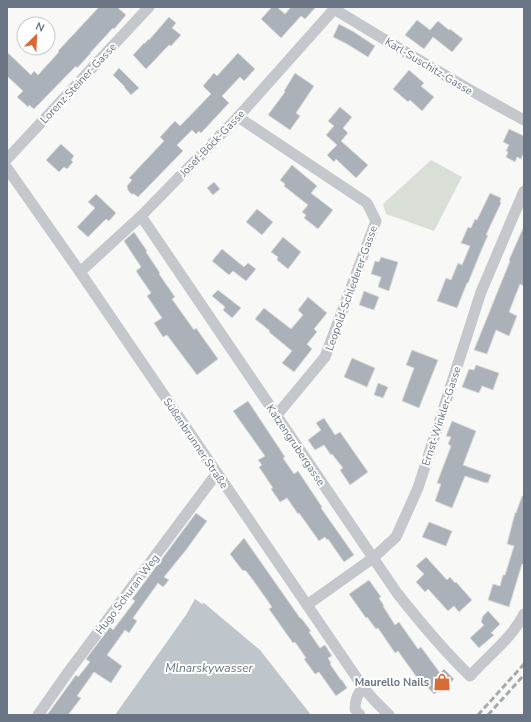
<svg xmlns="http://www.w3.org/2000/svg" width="531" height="722" font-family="'Nunito Sans',sans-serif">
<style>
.green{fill:#d9dfd7}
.water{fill:#bec6cb}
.building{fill:#abb1b8;stroke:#d9dad8}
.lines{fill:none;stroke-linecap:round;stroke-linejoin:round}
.minor{stroke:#c4c7cb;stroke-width:11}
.rail{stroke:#a5aaaf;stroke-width:3;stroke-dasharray:6 3;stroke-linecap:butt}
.labels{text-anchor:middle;stroke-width:4;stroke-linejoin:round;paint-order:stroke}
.street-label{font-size:11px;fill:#697584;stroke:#fff}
.poi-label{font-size:11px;font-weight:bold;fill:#697584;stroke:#fff;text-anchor:end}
.water-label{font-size:12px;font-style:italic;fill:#657680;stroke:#fff}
</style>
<rect width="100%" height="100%" fill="#f8f8f6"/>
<!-- green -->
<polygon class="green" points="431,160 462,177 434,231 386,214 383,204"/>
<!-- water -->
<polygon class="water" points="195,599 202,604 204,603 260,650 311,715 115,715 186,615"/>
<!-- building -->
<g class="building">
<polygon points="99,7 117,7 126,15 114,29 113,28 90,53 91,53 77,68 76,66 34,109 29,105 28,107 17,97 23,91 7,76 7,52 31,75 34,71 38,75 59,52 58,51"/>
<polygon points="272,7 277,7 285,14 291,7 316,7 305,19 301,16 281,38 261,19"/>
<polygon points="169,17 176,23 172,28 181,35 171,46 169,45 146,69 133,55 144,43 144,44 149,39 149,40"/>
<polygon points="417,20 430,30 438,21 449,30 450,29 463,39 452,52 433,37 424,49 405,35"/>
<polygon points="339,24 354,32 375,46 368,57 347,44 333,37"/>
<polygon points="238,53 255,69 244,81 240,77 222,96 229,103 201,133 199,131 196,134 192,130 177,145 183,151 138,197 134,194 131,194 128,190 127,186 132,180 129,178 164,141 160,137 175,121 180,126 211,94 203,86 214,73 217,76"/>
<polygon points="119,68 139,88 131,95 124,87 125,87 113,75"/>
<polygon points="409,70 424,83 421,86 434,97 422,111 410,100 408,102 393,89"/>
<polygon points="295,73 314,86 296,113 300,116 290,130 268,115 285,92 284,91"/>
<polygon points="340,107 352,117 343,128 348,133 341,141 368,165 356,178 336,159 334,162 327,155 337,145 326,135 334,126 328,121"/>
<polygon points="509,129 524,136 524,152 521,159 517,157 515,162 506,157 508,152 506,151 509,145 503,142"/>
<polygon points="61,144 74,156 71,160 73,162 67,169 64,167 59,172 46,160"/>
<polygon points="292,165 317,186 311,193 333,210 318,229 304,218 306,215 302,212 308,205 284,186 285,184 280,180"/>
<polygon points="214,182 220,189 213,195 207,188"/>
<polygon points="490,193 501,198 500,202 501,203 486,235 488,235 481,251 468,283 467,283 457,308 437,301 446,278 451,280 458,263 462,265 470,246 461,243 468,227 471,228 475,219 477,220"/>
<polygon points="96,194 116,213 109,221 106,219 88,237 77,227 95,208 88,202"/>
<polygon points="257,209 273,222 262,235 246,222"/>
<polygon points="524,226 524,286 520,284 509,312 517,316 509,336 496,330 487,354 474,350 510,261 509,260"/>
<polygon points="134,232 147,251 146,252 160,273 159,274 175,297 172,299 194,330 196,328 218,359 197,375 167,335 163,337 154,323 162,318 147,296 151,293 136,271 141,267 124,241"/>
<polygon points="283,237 301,252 288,269 277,260 278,257 271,252"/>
<polygon points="222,249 244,267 248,263 256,269 246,281 233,271 229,275 212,261"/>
<polygon points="381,257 398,262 389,291 378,287 381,277 371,274 375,261 379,262"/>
<polygon points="218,290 241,308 232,318 223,310 225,307 212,296"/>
<polygon points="364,291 379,297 374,310 359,305"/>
<polygon points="308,297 327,313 314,329 317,332 307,344 312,349 294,372 282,363 292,351 269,332 270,331 255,319 264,308 291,329 303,315 298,310"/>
<polygon points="412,350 438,360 419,408 402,401 414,368 406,365"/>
<polygon points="352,358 375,368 367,387 344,377"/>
<polygon points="476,365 499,373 493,390 482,386 479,393 462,387 469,369 474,370"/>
<polygon points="378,383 388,387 383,398 374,395"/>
<polygon points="248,401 285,457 283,458 294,474 298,471 322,507 321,508 354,555 344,562 328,539 327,540 325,537 319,541 299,513 298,514 287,498 280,502 271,489 273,488 259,467 262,465 258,460 265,456 233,411"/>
<polygon points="324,418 335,435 340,432 368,472 350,485 340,470 343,468 332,454 331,455 324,445 315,450 308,440 321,430 316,423"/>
<polygon points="452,421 476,431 463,465 491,475 488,483 486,482 486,483 465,476 452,508 435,501 441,484 437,483 451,446 448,444 451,437 446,436"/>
<polygon points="522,496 524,496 524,565 522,564 509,607 488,600 493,584 500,586 503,575 505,575 514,546 507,544 515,513 516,513"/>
<polygon points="196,513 207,521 186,550 164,577 169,580 163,587 158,583 133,618 137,621 129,633 125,630 107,655 122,666 111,683 94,672 77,696 81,698 68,715 47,715 76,675 78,677 90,662 86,659 110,627 113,630 135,601 132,599"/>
<polygon points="429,522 452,531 446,546 422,537"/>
<polygon points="244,538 300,618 301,618 311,631 309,632 320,648 325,645 332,656 328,658 331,663 330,664 341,680 342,680 347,688 336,696 319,672 315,674 304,659 306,658 295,642 293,643 269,609 272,607 253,580 246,571 242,570 230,554"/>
<polygon points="426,557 447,580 450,577 455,583 456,582 472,600 459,612 454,606 448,611 428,589 425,592 416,582 424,574 416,566"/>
<polygon points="369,580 381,597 379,598 384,606 383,606 395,625 399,622 418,649 421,647 440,673 444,669 454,679 440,693 438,691 434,694 419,678 418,679 398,651 395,653 378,628 376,629 367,617 366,618 349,594"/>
<polygon points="488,611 500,624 491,633 494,635 479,648 470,638 484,625 481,622 483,616"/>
</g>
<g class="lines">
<!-- minor -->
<g class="minor">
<path d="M334,9C397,47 459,85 524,120"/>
<polyline points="238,117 367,203 376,221 325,357 276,416"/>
<polyline points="7,159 149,7"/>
<polyline points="7,168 80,272 363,687 374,700 389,715"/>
<path d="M141,216L397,593C420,622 443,650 470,676C488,656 512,638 524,614"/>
<polyline points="80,272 141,216 238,117 336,7"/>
<polyline points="307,605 373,558 396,537 418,488 481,292 524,191"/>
<polyline points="38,715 69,671 217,473"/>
<path d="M360,715L355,709C355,699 358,694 363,687"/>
</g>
<!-- rail -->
<g class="rail">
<polyline points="478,715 524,664"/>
<polyline points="488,715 524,675"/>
</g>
</g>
<!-- icons -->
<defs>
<g id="shop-bare" transform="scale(1.38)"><path d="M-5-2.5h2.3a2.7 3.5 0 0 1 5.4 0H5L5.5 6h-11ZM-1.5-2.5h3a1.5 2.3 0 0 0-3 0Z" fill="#d86c36" stroke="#fff" stroke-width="2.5" paint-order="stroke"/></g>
</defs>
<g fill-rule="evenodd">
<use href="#shop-bare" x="442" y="682"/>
</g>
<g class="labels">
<!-- street labels -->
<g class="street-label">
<text transform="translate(429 66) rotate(31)" y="4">Karl-Suschitz-Gasse</text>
<text transform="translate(78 83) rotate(-47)" y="4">Lorenz Steiner-Gasse</text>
<text transform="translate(212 143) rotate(-46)" y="4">Josef-Böck-Gasse</text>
<text transform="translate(351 288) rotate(-70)" y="4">Leopold-Schlederer-Gasse</text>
<text transform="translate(441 416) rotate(-72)" y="4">Ernst-Winkler-Gasse</text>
<text transform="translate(196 443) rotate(56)" y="4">Süßenbrunner Straße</text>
<text transform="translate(296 445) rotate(56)" y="4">Katzengrubergasse</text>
<text transform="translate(127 594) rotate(-53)" y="4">Hugo Schuran Weg</text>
</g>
<!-- poi labels -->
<g class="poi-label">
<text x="429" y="686">Maurello Nails</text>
</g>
<!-- water labels -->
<g class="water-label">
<text x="209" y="672">Mlnarskywasser</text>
</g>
</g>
<!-- border -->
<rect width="531" height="722" fill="none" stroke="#697584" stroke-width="16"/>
<!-- north arrow -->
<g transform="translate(36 36) rotate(24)"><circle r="19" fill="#ffffff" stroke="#c3c8ce"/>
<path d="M0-3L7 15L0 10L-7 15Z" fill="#d86c36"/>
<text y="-6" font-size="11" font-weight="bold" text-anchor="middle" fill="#697584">N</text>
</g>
</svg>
